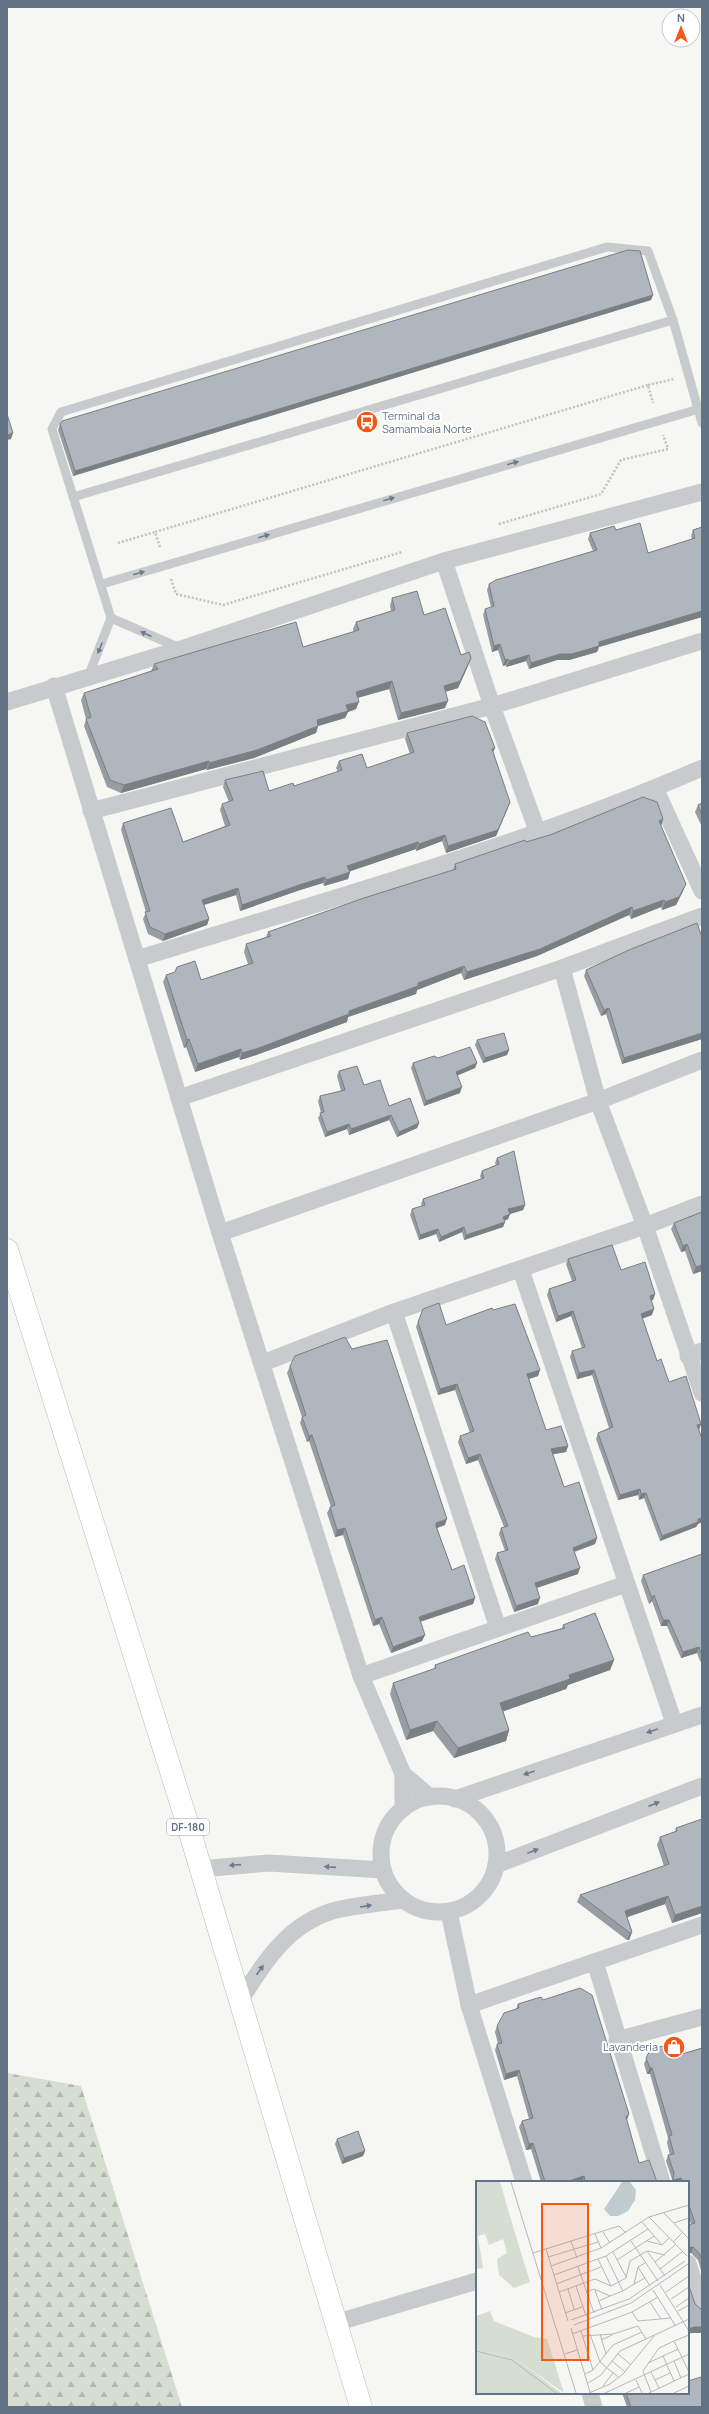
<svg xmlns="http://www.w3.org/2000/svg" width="709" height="2414" font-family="Manrope,sans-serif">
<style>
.forest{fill:url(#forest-firs)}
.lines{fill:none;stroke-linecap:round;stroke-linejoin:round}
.trunk-casing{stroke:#b9bcbf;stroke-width:23}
.path{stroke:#c0c2c4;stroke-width:2.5;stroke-dasharray:2 2;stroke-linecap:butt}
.service{stroke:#c8cbce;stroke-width:9}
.minor{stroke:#c8cbce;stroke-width:17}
.trunk{stroke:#fff;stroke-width:22}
.wall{fill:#969da3}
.shaded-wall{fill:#7a7f84}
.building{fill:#afb6bd;stroke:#7a7f84}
.oneway{fill:#6c7c8d}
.labels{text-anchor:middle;stroke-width:4;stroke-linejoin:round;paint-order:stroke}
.shield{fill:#fff;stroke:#919daa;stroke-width:1}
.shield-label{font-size:10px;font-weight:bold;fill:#627386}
.poi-label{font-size:11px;fill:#627386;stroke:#fff;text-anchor:start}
.inset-road{fill:none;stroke:#b2bac0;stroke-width:1}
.view{fill:#f45814;fill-opacity:0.15;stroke:#f45814;stroke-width:2}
.inset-edge{fill:none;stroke:#627386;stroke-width:2}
</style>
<defs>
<pattern id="forest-firs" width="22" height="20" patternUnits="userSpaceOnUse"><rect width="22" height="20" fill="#d6ded2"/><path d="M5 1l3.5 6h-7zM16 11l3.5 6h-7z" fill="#b1b8b0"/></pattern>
</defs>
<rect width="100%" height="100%" fill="#f6f6f2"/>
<!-- forest -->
<polygon class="forest" points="7,2073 81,2086 182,2407 7,2407"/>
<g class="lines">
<!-- trunk casing -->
<g class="trunk-casing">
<polyline id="trunk" points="7,1250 186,1819 361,2407"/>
</g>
<!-- path -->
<g class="path">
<polyline points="648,385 674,379"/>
<polyline points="499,524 601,494 621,460 668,449 663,435"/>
<polyline points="118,543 155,532"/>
<polyline points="160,547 155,532 648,385 653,403"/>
<polyline points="171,579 176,594 223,605 402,552"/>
</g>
<!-- service -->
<g class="service">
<polyline points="73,497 673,320"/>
<polyline points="102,584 699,409"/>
<polyline points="111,618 180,648"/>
<polyline points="88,677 111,618 52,429 61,412 607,247 648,251 673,320 702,423"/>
</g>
<!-- minor -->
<g class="minor">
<polyline points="444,561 492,706 538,833"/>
<polyline points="54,686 220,1233 361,1676 403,1774 403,1809"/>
<polyline points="7,702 181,649 444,561 702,492"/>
<polyline points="655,788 702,891"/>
<polyline points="91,811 492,706 702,641"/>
<path d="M137,959C326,900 520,847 702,768"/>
<polyline points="562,968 598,1101 645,1226 702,1393"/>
<polyline points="179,1098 562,968 702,916"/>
<polyline points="220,1233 598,1101 702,1060"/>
<polyline points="521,1270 674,1723"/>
<polyline points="394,1312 498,1628"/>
<polyline points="688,1356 702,1351"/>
<polyline points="263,1363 394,1312 645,1226 702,1204"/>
<polyline points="361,1676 626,1584"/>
<polyline points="403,1774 430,1797"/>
<circle cx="439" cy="1854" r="58"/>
<polyline points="455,1799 702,1715"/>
<polyline points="496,1865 702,1786"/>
<polyline points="200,1869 269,1863 383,1870"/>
<polyline points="449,1912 469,2005 524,2182"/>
<polyline points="595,1962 662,2182"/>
<path d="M239,2003C262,1964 289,1922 336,1910C358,1905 381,1903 403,1900"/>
<polyline points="469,2005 702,1925"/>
<polyline points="617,2040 702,2017"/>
<polyline points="688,2263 702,2307"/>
<polyline points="335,2323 477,2281"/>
<polyline points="590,2393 594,2407"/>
</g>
<!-- trunk -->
<use href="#trunk" class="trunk"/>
</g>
<!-- wall -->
<g class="wall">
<polygon points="653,295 651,300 73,476 58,430 60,424"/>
<polygon points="702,527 702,617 599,647 597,652 569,660 557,660 529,669 526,661 506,667 506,665 503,666 498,650 492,652 483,615 485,609 491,607 487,590 489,584 593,551 588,539 590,533 616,530 648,553 692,539 691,536 693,530"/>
<polygon points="392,598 424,615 461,655 468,666 458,688 445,692 445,708 398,720 389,689 358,698 356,709 348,712 345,718 318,726 316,733 254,758 207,770 206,769 121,793 107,787 84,726 86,719 81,700 84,693 151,671 154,664 303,647 354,632 353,629 356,622 391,611 390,606"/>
<polygon points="407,733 493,753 508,808 496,836 446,853 442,841 416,851 416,849 350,871 350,872 348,879 324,886 323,883 300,890 240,911 236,895 204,905 209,919 207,925 163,941 148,934 143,919 146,912 121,830 123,823 183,842 225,826 220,810 222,804 229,802 223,787 225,780 269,791 294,786 338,772 336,768 339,761 367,768 410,754 405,739"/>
<polygon points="702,803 702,827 695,812 698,805"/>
<polygon points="663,819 661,826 683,891 676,905 662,910 661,907 631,919 629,915 537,956 464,980 461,973 417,990 416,994 348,1017 347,1022 253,1056 240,1060 239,1057 195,1072 186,1047 184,1048 163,982 166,975 201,980 248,964 244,952 246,944 266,937 268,932 453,870 455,864 526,842"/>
<polygon points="702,937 702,1039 622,1064 606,1014 601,1016 584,976 586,970"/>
<polygon points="477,1040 509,1050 507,1055 483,1063 475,1045"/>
<polygon points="438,1058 477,1063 475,1068 457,1075 460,1093 424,1106 411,1068 413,1063"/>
<polygon points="339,1071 364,1085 389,1106 419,1123 417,1128 397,1137 389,1120 349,1135 347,1129 325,1137 318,1118 321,1113 318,1101 320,1096 341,1091 337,1076"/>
<polygon points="497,1158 525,1205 523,1210 510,1214 508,1219 504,1221 505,1222 503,1227 464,1240 462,1232 439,1242 436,1234 419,1240 410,1215 412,1209 422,1206 421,1204 423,1199 481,1179 480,1176 482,1171 496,1165 495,1163"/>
<polygon points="702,1212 702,1271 693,1274 685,1251 681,1252 671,1229 674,1223"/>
<polygon points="568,1259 621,1270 655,1294 653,1300 651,1301 652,1315 642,1318 657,1361 669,1382 701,1424 699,1430 702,1439 702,1522 698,1524 696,1527 660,1541 644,1498 639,1500 638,1495 618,1500 596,1439 598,1433 609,1428 592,1375 577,1379 570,1357 572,1351 582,1348 571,1316 556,1322 547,1295 549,1289 572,1281 566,1264"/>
<polygon points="423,1309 446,1325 493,1310 540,1370 538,1376 529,1379 546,1430 568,1446 566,1452 553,1454 564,1487 597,1538 595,1544 574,1552 578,1574 537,1588 538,1604 514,1612 495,1559 497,1553 505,1551 499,1534 501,1528 504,1527 478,1460 466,1464 458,1442 460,1436 470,1433 455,1390 438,1395 416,1327"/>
<polygon points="290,1366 445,1525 437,1528 452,1570 475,1598 473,1604 420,1622 422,1641 391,1653 379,1624 373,1626 343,1535 335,1537 327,1513 330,1507 331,1507 309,1441 307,1442 300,1423 302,1417 287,1373"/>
<polygon points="702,1554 702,1662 700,1661 697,1653 681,1658 667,1626 661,1626 652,1601 649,1604 641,1581 643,1575"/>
<polygon points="563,1625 614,1660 610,1670 568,1685 566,1689 503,1711 509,1730 506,1741 454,1758 433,1731 406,1740 390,1694 393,1683 434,1669 435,1665 562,1628"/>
<polygon points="702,1819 702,1913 672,1923 665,1904 627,1917 632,1932 629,1940 627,1940 577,1902 580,1895 664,1866 657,1845 660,1837 675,1832 676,1828"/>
<polygon points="543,2000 626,2120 639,2163 657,2182 541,2182 531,2149 526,2150 519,2127 522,2121 529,2119 517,2076 504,2080 495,2050 497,2044 498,2044 495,2032 497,2026 516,2009 518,2004"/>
<polygon points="702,2048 702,2274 698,2260 691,2253 691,2224 688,2215 688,2182 671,2182 672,2179 666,2161 668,2155 670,2155 667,2143 668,2138 650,2074 647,2074 644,2064 650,2050 676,2056"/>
<polygon points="337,2139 365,2151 363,2156 342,2164 335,2144"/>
<polygon points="622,2393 688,2393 702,2407 627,2407"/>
</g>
<!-- shaded-wall -->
<g class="shaded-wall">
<polygon points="653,295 651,300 73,476 75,471"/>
<polygon points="13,433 11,439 7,440 7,435"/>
<polygon points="702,611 702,617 599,647 597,652 569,660 557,660 529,669 531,663"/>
<polygon points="500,644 498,650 492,652 494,646"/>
<polygon points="529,655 526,661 506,667 509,661"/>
<polygon points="471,658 468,666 458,688 441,693 444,686"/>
<polygon points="508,659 506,665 503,666 505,660"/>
<polygon points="392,681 389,689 353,699 356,692"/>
<polygon points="448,701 445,708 398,720 401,713"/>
<polygon points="359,702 356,709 348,712 345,718 318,726 316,733 254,758 207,770 209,763 317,720 346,705"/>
<polygon points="495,748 492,755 492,749"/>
<polygon points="209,761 206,769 121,793 124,785"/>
<polygon points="510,802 496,836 446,853 448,846"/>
<polygon points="663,819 661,826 659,821"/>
<polygon points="445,835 442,841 416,851 419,844"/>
<polygon points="418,842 416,849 345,873 347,866"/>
<polygon points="350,872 348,879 324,886 326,880"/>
<polygon points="325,877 323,883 300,890 240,911 242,905 302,884"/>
<polygon points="686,884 683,891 676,905 662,910 665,902"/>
<polygon points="238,888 236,895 200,906 202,900"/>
<polygon points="664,900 661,907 631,919 633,911"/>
<polygon points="632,907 629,915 537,956 464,980 467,972"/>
<polygon points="209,919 207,925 163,941 165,934"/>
<polygon points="464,966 461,973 417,990 416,994 348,1017 347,1022 253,1056 240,1060 242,1053 418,983"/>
<polygon points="609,1008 606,1014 601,1016 604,1010"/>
<polygon points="702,1033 702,1039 622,1064 624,1058"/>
<polygon points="189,1039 186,1047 184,1048 187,1040"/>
<polygon points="241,1049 239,1057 195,1072 198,1064"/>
<polygon points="509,1050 507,1055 483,1063 485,1058"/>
<polygon points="477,1063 475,1068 454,1077 456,1072"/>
<polygon points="462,1087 460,1093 424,1106 426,1101"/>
<polygon points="391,1115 389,1120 349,1135 351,1129"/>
<polygon points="419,1123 417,1128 397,1137 399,1132"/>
<polygon points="349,1124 347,1129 325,1137 327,1132"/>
<polygon points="525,1205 523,1210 506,1215 508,1209"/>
<polygon points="510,1214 508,1219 501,1222 503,1217"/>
<polygon points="505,1222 503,1227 464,1240 466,1235"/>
<polygon points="464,1227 462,1232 439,1242 441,1237"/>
<polygon points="438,1229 436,1234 419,1240 420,1235"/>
<polygon points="687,1244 685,1251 681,1252 683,1246"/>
<polygon points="702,1265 702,1271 693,1274 696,1267"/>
<polygon points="655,1294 653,1300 648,1302 650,1296"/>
<polygon points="654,1309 652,1315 639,1320 641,1314"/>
<polygon points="573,1311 571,1316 556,1322 558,1316"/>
<polygon points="540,1370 538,1376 525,1380 527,1374"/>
<polygon points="594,1370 592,1375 577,1379 579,1373"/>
<polygon points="457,1384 455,1390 438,1395 440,1389"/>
<polygon points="701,1424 699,1430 695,1431 697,1425"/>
<polygon points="312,1435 309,1441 307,1442 309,1436"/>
<polygon points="568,1446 566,1452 549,1455 551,1449"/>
<polygon points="480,1454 478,1460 466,1464 468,1458"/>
<polygon points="640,1489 638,1495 618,1500 620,1495"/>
<polygon points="646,1493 644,1498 639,1500 641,1494"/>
<polygon points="702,1518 702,1522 698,1524 696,1527 660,1541 662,1536"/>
<polygon points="447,1519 445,1525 434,1529 436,1523"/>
<polygon points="345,1528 343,1535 335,1537 337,1530"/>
<polygon points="597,1538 595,1544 571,1553 573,1548"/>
<polygon points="580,1568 578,1574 533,1589 535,1583"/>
<polygon points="654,1595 652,1601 649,1604 652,1598"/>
<polygon points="475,1598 473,1604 416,1623 419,1617"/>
<polygon points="540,1598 538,1604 514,1612 516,1606"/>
<polygon points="382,1617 379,1624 373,1626 375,1620"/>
<polygon points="663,1620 669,1620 667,1626 661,1626"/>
<polygon points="425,1635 422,1641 391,1653 393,1647"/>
<polygon points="699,1647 697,1653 681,1658 683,1652"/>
<polygon points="614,1660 610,1670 568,1685 566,1689 496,1714 500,1703 569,1675"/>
<polygon points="437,1721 433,1731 406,1740 410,1730"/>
<polygon points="509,1730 506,1741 454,1758 458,1748"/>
<polygon points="668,1896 665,1904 622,1919 625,1911"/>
<polygon points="702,1906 702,1913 672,1923 675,1915"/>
<polygon points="632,1932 629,1940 627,1940 630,1933"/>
<polygon points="650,2068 652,2068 650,2074 647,2074"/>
<polygon points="519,2070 517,2076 504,2080 506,2074"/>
<polygon points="629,2114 627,2120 623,2124 626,2117"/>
<polygon points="533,2143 531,2149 526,2150 529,2144"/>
<polygon points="365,2151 363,2156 342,2164 344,2158"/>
<polygon points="584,2176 582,2182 566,2182"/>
<polygon points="681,2178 679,2182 672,2182 673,2180"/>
<polygon points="693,2247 691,2253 688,2254 688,2248"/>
<polygon points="694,2327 702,2327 702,2333 692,2333 688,2334 688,2329"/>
</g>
<!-- building -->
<g class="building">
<polygon points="628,250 640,251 653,295 75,471 60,424 62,421"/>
<polygon points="7,414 13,433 7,435"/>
<polygon points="640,523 648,553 695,538 693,530 702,527 702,611 599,642 599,646 572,654 560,654 531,663 529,655 509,661 508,659 505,660 500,644 494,646 485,609 494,606 489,584 496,580 597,550 590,533 614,526 616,530"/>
<polygon points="417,591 424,615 445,608 461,655 469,652 471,658 460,681 444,686 448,701 401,713 392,681 356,692 359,702 346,705 348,711 317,720 318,726 257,750 209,763 209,761 124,785 110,780 86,719 91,717 84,693 158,669 154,664 296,622 303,647 359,630 356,622 395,610 392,598"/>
<polygon points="472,716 485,722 495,748 492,749 510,802 498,830 448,846 445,835 419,844 418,842 347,866 350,872 326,880 325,877 302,884 242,905 238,888 202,900 209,919 165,934 150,927 145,912 150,911 123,823 171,808 183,842 230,825 222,804 233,800 225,780 263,771 269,791 293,783 294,786 342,770 339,761 362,754 367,768 414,752 407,733"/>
<polygon points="643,797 657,802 663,819 659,821 686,884 679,897 665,902 664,900 633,911 632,907 540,949 467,972 464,966 418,983 418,986 349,1011 349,1014 256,1049 242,1053 241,1049 198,1064 189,1039 187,1040 166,975 175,972 177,967 195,961 201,980 253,963 246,944 271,936 268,932 364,898 456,869 455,864 525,840 526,842 550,835"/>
<polygon points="702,803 702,815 698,805"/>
<polygon points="697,923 702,937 702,1033 624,1058 609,1008 604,1010 586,970 629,950"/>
<polygon points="504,1033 509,1050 485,1058 477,1040"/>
<polygon points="470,1047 477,1063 456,1072 462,1087 426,1101 413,1063 434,1056 438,1058"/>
<polygon points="357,1066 364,1085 380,1080 389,1106 410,1098 419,1123 399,1132 391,1115 351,1129 349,1124 327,1132 320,1113 324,1112 320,1096 345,1090 339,1071"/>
<polygon points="514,1151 525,1205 508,1209 510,1214 503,1217 505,1222 466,1235 464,1227 441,1237 438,1229 420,1235 412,1209 425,1205 423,1199 484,1178 482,1171 499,1164 497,1158"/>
<polygon points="702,1212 702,1265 696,1267 687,1244 683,1246 674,1223"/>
<polygon points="612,1245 621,1270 645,1262 655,1294 650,1296 654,1309 641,1314 657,1361 661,1359 669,1382 686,1376 701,1424 697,1425 702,1439 702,1518 698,1519 698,1522 662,1536 646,1493 641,1494 640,1489 620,1495 598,1433 613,1427 594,1370 579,1373 572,1351 585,1347 573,1311 558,1316 549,1289 576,1280 568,1259"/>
<polygon points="439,1303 446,1325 492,1308 493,1310 515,1304 540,1370 527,1374 546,1430 561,1426 568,1446 551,1449 564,1487 579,1482 597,1538 573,1548 580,1568 535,1583 540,1598 516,1606 497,1553 508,1550 501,1528 508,1526 480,1454 468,1458 460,1436 474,1431 457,1384 440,1389 418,1322 423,1309"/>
<polygon points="345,1337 352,1349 387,1340 447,1519 436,1523 436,1526 452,1570 464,1565 475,1598 419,1617 425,1635 393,1647 382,1617 375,1620 345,1528 337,1530 330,1507 335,1505 312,1435 309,1436 302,1417 306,1415 290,1366 295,1356"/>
<polygon points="702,1554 702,1655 699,1647 683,1652 669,1620 663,1620 654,1595 652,1598 643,1575"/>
<polygon points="595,1613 614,1660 569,1675 570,1679 500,1703 509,1730 458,1748 437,1721 410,1730 393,1683 436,1668 435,1665 528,1632 531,1637 565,1628 563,1625"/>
<polygon points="702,1819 702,1906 675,1915 668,1896 625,1911 632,1932 630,1933 580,1895 669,1864 660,1837 677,1831 676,1828"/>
<polygon points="580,1988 592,1995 629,2114 626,2117 639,2163 649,2160 657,2182 585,2182 584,2176 566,2182 545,2182 533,2143 529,2144 522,2121 533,2118 519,2070 506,2074 497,2044 502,2043 497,2026 504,2013 519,2008 518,2004 541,1997 543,2000"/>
<polygon points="672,2043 676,2056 702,2048 702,2261 700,2254 693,2247 688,2248 688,2225 695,2223 688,2202 688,2182 682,2182 681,2178 673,2180 674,2173 668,2155 674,2154 669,2136 672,2135 652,2068 650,2068 646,2058 650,2050"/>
<polygon points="358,2131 365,2151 344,2158 337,2139"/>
<polygon points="688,2283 695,2304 702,2310 702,2327 694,2327 688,2329"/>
<polygon points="701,2377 702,2379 702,2407 631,2407 626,2393 688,2393 688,2381"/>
</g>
<!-- one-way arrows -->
<defs><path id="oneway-solid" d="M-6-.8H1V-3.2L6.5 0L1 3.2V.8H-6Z"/></defs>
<g class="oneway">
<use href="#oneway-solid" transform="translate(513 463) rotate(-16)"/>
<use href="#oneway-solid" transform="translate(389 499) rotate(-16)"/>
<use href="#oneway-solid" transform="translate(264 536) rotate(-16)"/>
<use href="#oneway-solid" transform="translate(139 573) rotate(-16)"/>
<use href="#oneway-solid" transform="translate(146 634) rotate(-156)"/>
<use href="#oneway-solid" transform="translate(100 648) rotate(112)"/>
<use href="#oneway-solid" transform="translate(652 1731) rotate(161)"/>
<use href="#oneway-solid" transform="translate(529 1773) rotate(161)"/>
<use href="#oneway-solid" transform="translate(654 1804) rotate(-21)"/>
<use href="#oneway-solid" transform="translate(533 1851) rotate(-21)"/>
<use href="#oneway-solid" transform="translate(235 1865) rotate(176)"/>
<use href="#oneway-solid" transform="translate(330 1867) rotate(-176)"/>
<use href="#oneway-solid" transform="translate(366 1906) rotate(-9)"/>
<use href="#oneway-solid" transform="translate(260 1970) rotate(-54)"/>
</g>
<!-- icons -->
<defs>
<g id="bus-disc" transform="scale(1.15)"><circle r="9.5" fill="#f45814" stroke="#fff"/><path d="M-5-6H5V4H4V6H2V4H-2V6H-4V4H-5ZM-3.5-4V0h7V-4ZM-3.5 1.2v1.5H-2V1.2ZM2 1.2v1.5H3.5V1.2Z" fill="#fff"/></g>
<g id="shop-disc" transform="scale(1.15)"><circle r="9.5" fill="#f45814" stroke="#fff"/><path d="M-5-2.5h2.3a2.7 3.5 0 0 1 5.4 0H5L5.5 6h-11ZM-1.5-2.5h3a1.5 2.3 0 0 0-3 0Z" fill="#fff"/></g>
</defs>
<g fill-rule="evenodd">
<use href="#bus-disc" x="367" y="422"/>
<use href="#shop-disc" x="674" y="2047"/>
</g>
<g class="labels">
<!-- shield labels -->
<rect class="shield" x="167" y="1819" width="42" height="16" rx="3"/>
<g class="shield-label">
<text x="188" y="1831">DF-180</text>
</g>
<!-- poi labels -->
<g class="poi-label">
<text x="382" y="420">Terminal da<tspan x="382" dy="13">Samambaia Norte</tspan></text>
<text x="658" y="2051" text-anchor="end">Lavanderia</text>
</g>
</g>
<!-- overview -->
<g transform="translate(476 2181)">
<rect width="213" height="213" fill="#f6f6f2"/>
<path d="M0,1H24L35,39L0,51ZM0,168L43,180L85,212H0Z" fill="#d6ded2"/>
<path d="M35,39L54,101L38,107L23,94L21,78L31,72L27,58L13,64L9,53L2,55L7,87L0,88V51ZM14,130L18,140L58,156L71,158L88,212L43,180L0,168V135Z" fill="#d6ded2"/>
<path d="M146,1H154L160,9L159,19L152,30L142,35H134L128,28Z" fill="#c0cbd0"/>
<path class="inset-road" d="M35,1L100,212M188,32L213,58M173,36L211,75M166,41L186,64M198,42L213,37M127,51L134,62M119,53L125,67M95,60L101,77M155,60L182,100M171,60L186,64L193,57M197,61L207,51M70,68L92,140M172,70L189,74M137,71L150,96M57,72L143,45L150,52M130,75L147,110M72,76L122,61M122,78L135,105M141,79L178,55M179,81L199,64M75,85L125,67L173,36L213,24M102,86L118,132M162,86L174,105M184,88L206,71M78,94L130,75L172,48M80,103L125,86M158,103L169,97M184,104L213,150M100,105L110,135M92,108L98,128M119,109L126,129M177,109L199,144M83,111L119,98L135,105L150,97L154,80L171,70L189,95M111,111L118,108L134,115L147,110L158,103L162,86L169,82M190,111L213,95M195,118L213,106M123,120L134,115M174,121L185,138M200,126L213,117M202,130L213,124M156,131L162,140L195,137M89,132L106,126M95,139L153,118L209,80M98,144L155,122L212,83M95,147L114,211M105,150L117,189M96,153L156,131L182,116M114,153L124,181L142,196M124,153L130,173M106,155L137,153L162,145L170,158M125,159L136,154M198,160L213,154M0,170L36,179L80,212M89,173L101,169M142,173L155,184M187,175L198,200M136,180L149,191M198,180L205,197M172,182L202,168M175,191L183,207M109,193L117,189L137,164L166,151M160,199L166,212M179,199L194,192M112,202L125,194L144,170L213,138M127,205L137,192M175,211L167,190L183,167L198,160L213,191M113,212L134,203L147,193L178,155M129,212L213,173M150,212L163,206M173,212L213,193M198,212L213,205"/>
<path class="view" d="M66,23H112V179H66Z"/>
<rect width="213" height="213" class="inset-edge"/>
</g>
<!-- border -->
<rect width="709" height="2414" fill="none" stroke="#627386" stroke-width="16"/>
<!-- north arrow -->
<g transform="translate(681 28)"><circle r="19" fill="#ffffff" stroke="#c0c7cf"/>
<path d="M0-3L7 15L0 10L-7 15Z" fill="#f45814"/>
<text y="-6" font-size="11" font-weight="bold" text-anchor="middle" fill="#627386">N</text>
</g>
</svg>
